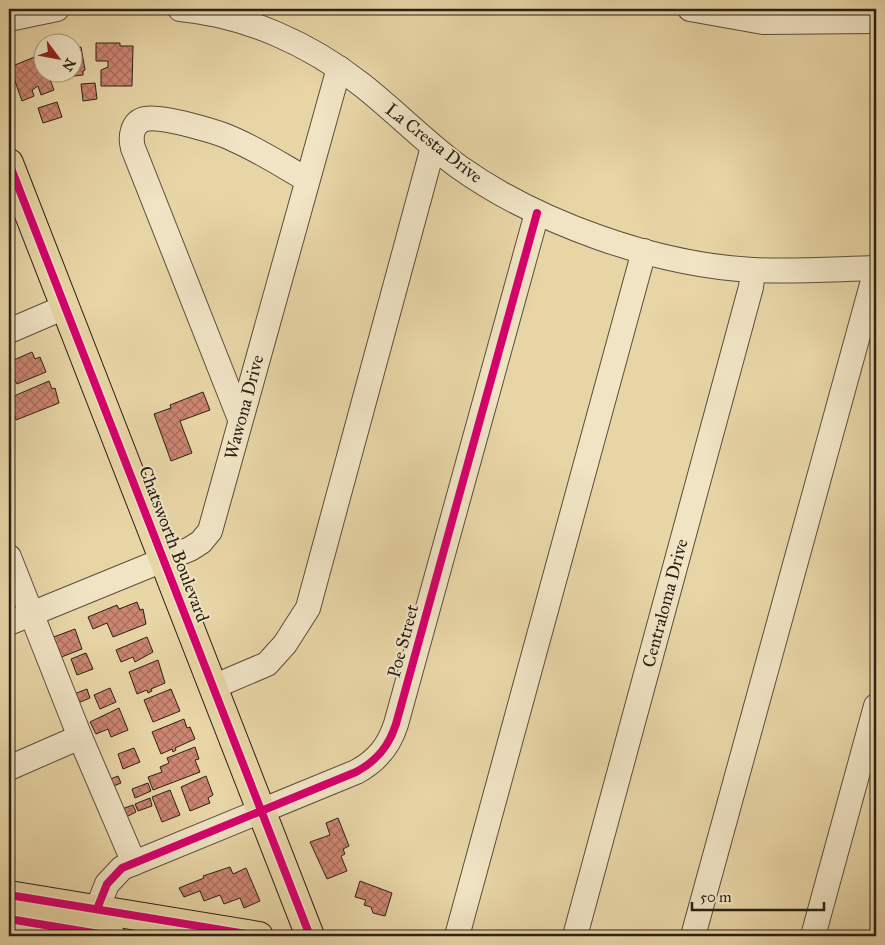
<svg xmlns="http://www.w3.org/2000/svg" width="885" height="945" font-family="'IM FELL Great Primer',serif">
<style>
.building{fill:url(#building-cross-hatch);stroke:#2a2116}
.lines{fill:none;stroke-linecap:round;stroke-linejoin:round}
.minor-casing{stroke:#5a4e3a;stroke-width:26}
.major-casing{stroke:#2a2116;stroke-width:30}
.minor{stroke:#f0e4c5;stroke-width:24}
.major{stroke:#e8d5a6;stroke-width:28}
.cycleway-casing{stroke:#f0e4c5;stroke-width:11}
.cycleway{stroke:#d6006c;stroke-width:8}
.labels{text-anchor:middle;stroke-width:4;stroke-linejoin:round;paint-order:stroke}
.street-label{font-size:18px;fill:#2a2116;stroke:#f0e4c5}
</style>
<defs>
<pattern id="building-cross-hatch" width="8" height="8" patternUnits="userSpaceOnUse" patternTransform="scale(1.25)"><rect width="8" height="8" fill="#cd8672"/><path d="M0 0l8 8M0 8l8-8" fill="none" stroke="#a76d5d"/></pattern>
</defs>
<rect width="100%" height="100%" fill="#e8d5a6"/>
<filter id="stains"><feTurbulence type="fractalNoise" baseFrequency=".004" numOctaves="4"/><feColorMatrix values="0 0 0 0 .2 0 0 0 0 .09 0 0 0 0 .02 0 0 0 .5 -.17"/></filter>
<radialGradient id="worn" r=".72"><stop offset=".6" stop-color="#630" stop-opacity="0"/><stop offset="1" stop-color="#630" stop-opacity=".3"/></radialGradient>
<!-- building -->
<g class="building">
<polygon points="96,43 120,43 120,46 133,46 132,86 101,86 101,70 108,67 108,61 96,61"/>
<polygon points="81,47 85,70 83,71 83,75 74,76 72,49"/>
<polygon points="42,54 42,72 47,72 54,90 41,95 38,86 32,90 34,96 22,101 10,67"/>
<polygon points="55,72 71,72 56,76"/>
<polygon points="95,83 97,99 83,101 81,84"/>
<polygon points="57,102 62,117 43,123 38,108"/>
<polygon points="32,352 35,359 40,357 46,372 17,384 9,369 9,362"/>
<polygon points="49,381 52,389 55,388 59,403 16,420 11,406 14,405 14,396"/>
<polygon points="203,392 210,410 180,421 192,453 171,461 154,414 171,408 170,405"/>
<polygon points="137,602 140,610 143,609 146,624 113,637 107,623 93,629 88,617 117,605 119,609"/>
<polygon points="75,629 82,649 59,658 51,638"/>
<polygon points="147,637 153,652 135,662 133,657 121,662 116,650"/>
<polygon points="86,653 93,669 77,675 71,659"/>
<polygon points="158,660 165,683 151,689 152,691 148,693 147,690 137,694 129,672"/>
<polygon points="110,688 116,702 100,709 94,695"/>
<polygon points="87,689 90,698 78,703 74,694"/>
<polygon points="171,689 180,711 153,722 144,700"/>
<polygon points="119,708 128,730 111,737 108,729 96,734 90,722"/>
<polygon points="184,719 187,728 190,727 195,739 175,748 176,750 173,752 172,749 161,754 152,732"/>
<polygon points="195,747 199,759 195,760 200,772 153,790 148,777 162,772 160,767 169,763 167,758"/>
<polygon points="134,748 140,762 123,769 118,754"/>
<polygon points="118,776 121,783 111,787 108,780"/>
<polygon points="206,776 213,795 208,798 210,803 190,811 181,787"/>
<polygon points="148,783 151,791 135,798 132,789"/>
<polygon points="170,790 180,815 162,822 152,797"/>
<polygon points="150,798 152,806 138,811 135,804"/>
<polygon points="133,805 136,812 126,817 122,809"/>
<polygon points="338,818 349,846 343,849 345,854 341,856 347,871 327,879 310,842 330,835 326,823"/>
<polygon points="230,867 233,874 246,868 260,901 244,908 240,898 224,904 220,895 204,901 200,891 184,897 179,888 204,878 203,876"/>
<polygon points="360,881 392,893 385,916 373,913 371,907 364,905 366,900 355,897"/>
</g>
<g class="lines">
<!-- minor casing -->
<g class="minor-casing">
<g id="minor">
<path d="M180,9C246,15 310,44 362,85C395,111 425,142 459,167C538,223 656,265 753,270C794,272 836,269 876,268"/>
<polyline points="690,9 763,22 876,21"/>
<polyline points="9,19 57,9"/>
<polyline points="9,331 65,307"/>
<path d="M240,419L133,148C130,137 132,122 145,119C161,115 219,132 235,140C260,151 283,166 306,179"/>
<polyline points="9,557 80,737 134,863"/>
<polyline points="9,623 190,549 201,542 210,531 339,68"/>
<polyline points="213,687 267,664 285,644 308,608 433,147"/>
<polyline points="9,768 80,737"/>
<path d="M97,909L107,884L122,868L356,772C377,761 389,746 396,724L537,213"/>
<polyline points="457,936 644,251"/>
<polyline points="575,936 751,287 753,270"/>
<polyline points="693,936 876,270"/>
<polyline points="813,936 876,706"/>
</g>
</g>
<!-- major casing -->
<g class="major-casing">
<g id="major">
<polyline points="9,163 310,936"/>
<polyline points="9,895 259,936"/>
<polyline points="9,919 111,936"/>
</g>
</g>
<!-- minor -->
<use href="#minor" class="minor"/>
<!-- major -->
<use href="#major" class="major"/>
<!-- cycleway casing -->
<g class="cycleway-casing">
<g id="cycleway">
<polyline points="9,163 310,936"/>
<polyline points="9,895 259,936"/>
<path d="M97,909L107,884L122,868L356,772C377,761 389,746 396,724L537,213"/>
<polyline points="9,919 111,936"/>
</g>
</g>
<!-- cycleway -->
<use href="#cycleway" class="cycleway"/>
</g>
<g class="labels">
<!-- street labels -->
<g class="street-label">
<text transform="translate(434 143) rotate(38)" y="6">La Cresta Drive</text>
<text transform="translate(244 407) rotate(-75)" y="6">Wawona Drive</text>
<text transform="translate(174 544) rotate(69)" y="6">Chatsworth Boulevard</text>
<text transform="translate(665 603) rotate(-75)" y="6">Centraloma Drive</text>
<text transform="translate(403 641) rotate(-75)" y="6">Poe Street</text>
</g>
</g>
<!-- margin -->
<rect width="885" height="945" fill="none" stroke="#e8d5a6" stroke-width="30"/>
<rect x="10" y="10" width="865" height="925" fill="none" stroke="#2a2116" stroke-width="2.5"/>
<rect x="15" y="15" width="855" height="915" fill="none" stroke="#2a2116"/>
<!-- north arrow -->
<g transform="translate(58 58) rotate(122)"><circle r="24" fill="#f0e4c5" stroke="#a1967f"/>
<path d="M0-4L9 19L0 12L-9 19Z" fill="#8f2418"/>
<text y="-8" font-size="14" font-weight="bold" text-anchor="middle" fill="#2a2116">N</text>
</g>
<!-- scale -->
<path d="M692 902v8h132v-8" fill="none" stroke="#2a2116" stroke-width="2.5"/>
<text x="700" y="902" font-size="15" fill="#2a2116" stroke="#f0e4c5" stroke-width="4" paint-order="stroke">50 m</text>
<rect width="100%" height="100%" filter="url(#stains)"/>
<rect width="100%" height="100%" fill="url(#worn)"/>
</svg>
